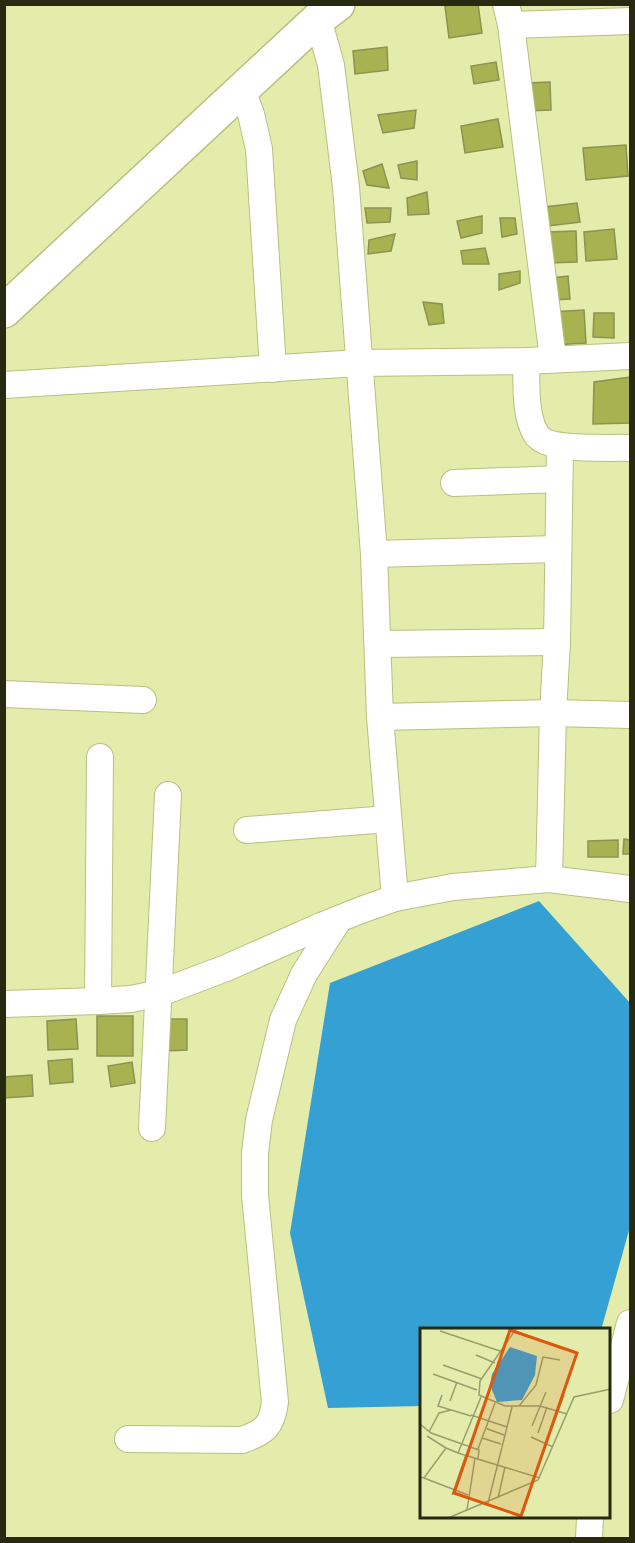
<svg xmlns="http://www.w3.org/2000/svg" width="635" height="1543" font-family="Barlow,sans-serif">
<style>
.water{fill:#35a0d4}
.building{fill:#a8b251;stroke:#8b9254;stroke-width:1.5}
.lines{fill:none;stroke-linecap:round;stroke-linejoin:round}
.street-casing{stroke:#b8c080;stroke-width:28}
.secondary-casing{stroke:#b8c080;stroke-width:36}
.street{stroke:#fff;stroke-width:26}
.secondary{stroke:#fff;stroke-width:33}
.inset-road{fill:none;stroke:#989e6c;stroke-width:1.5}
.view{fill:#de570c;fill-opacity:0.15;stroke:#de570c;stroke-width:3}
.inset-edge{fill:none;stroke:#272a10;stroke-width:3}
</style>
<rect width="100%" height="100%" fill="#e3ecaa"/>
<!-- water -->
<polygon class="water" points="539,901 630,1003 630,1227 601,1330 422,1330 422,1406 328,1408 290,1233 330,983"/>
<!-- building -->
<g class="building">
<polygon points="457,4 478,4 482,33 449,38 445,6"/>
<polygon points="387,47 388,70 355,74 353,51"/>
<polygon points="496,62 499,80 474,84 471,66"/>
<polygon points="550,82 551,110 526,111 525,83"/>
<polygon points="416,110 414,128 383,133 378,115"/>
<polygon points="498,119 503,147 465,153 461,126"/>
<polygon points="626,145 628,176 586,180 583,148"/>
<polygon points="417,161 417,180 401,178 398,165"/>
<polygon points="382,164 389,188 367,185 363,171"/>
<polygon points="427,192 429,214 408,215 407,198"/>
<polygon points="577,203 580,222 548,226 545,207"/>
<polygon points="365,208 391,208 390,222 367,223"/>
<polygon points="482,216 482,233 461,238 457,221"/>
<polygon points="500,218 515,218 517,234 502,237"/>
<polygon points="614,229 617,259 586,261 584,232"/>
<polygon points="576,231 577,262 547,263 547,232"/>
<polygon points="395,234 391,251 368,254 369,240"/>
<polygon points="485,248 489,264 463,264 461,251"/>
<polygon points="520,271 520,283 499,290 499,274"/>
<polygon points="568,276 570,299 553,300 552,278"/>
<polygon points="423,302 442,304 444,323 429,325"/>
<polygon points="584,310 586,343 553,345 551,312"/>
<polygon points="594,313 614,313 614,338 593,337"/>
<polygon points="630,377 630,423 593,424 594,382"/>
<polygon points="624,839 630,840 630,854 623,854"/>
<polygon points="618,840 618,857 588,857 588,841"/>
<rect x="97" y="1016" width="36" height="40"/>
<polygon points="76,1019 78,1049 48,1050 47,1021"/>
<polygon points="164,1019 187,1019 187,1050 165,1051"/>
<polygon points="72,1059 73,1082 50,1084 48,1061"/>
<polygon points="132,1062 135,1083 111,1087 108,1066"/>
<polygon points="32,1075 33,1096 4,1098 4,1077"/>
</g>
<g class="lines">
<!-- street casing -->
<g class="street-casing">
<g id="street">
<polyline points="506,4 511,25 553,359"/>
<polyline points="318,19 331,65 346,187 374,554 380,717 395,898"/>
<polyline points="511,25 630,21"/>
<polyline points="242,90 251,114 259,149 273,369"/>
<path d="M526,361C527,383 524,414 536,434C546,452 611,447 630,448"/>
<polyline points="4,385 359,363 526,361 630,356"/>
<polyline points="454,483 559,479"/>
<polyline points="374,554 558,549"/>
<polyline points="378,644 557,642"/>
<polyline points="4,694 143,700"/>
<polyline points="380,717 553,713 630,715"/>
<polyline points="247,830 388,819"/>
<polyline points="549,879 553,713 557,642 560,446"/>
<polyline points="98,1001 100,757"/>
<polyline points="4,1004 98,1001 131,999 160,993 226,968 321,926 361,910 395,898 453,887 549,879 630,889"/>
<polyline points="152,1128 168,795"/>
<polyline points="610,1400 630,1323"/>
<path d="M128,1439L242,1440C265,1432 272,1426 275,1402L255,1195V1153L259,1120L283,1020L304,974L339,919"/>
<polyline points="589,1538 590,1518"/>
</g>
</g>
<!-- secondary casing -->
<g class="secondary-casing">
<polyline id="secondary" points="4,311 318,19 338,4"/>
</g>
<!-- street -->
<use href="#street" class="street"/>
<!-- secondary -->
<use href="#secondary" class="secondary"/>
</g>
<!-- overview -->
<g transform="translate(420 1328)">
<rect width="190" height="190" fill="#e3ecaa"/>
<path d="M90,19L117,28L115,47L102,72L77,74L70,57L72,46Z" fill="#35a0d4"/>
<path class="inset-road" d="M96,1L60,53L59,67L85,78H120L147,86M20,3L83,24M56,27L75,35M23,37L62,51M13,46L57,62M22,67L18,78L51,88M30,73L37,54M99,78L116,57L123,29L140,32M51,87L87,99M0,96L11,105L59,122L58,131M112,98L126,64M65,100L84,107M9,104L19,85L31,82M118,105L127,79M130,105L144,67M7,108L26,120M111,109L133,119M62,110L81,116M58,121L75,75M38,125L120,150M0,149L4,150L26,120L38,125L61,69M4,150L48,167M32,167L46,127M78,170L85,139M68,175L92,79M47,182L55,130M28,190L118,152L154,69L191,61"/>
<path class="view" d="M90,2L157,25L101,188L34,165Z"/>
<rect width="190" height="190" class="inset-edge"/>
</g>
<!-- border -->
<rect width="635" height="1543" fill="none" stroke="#272a10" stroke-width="12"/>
</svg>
